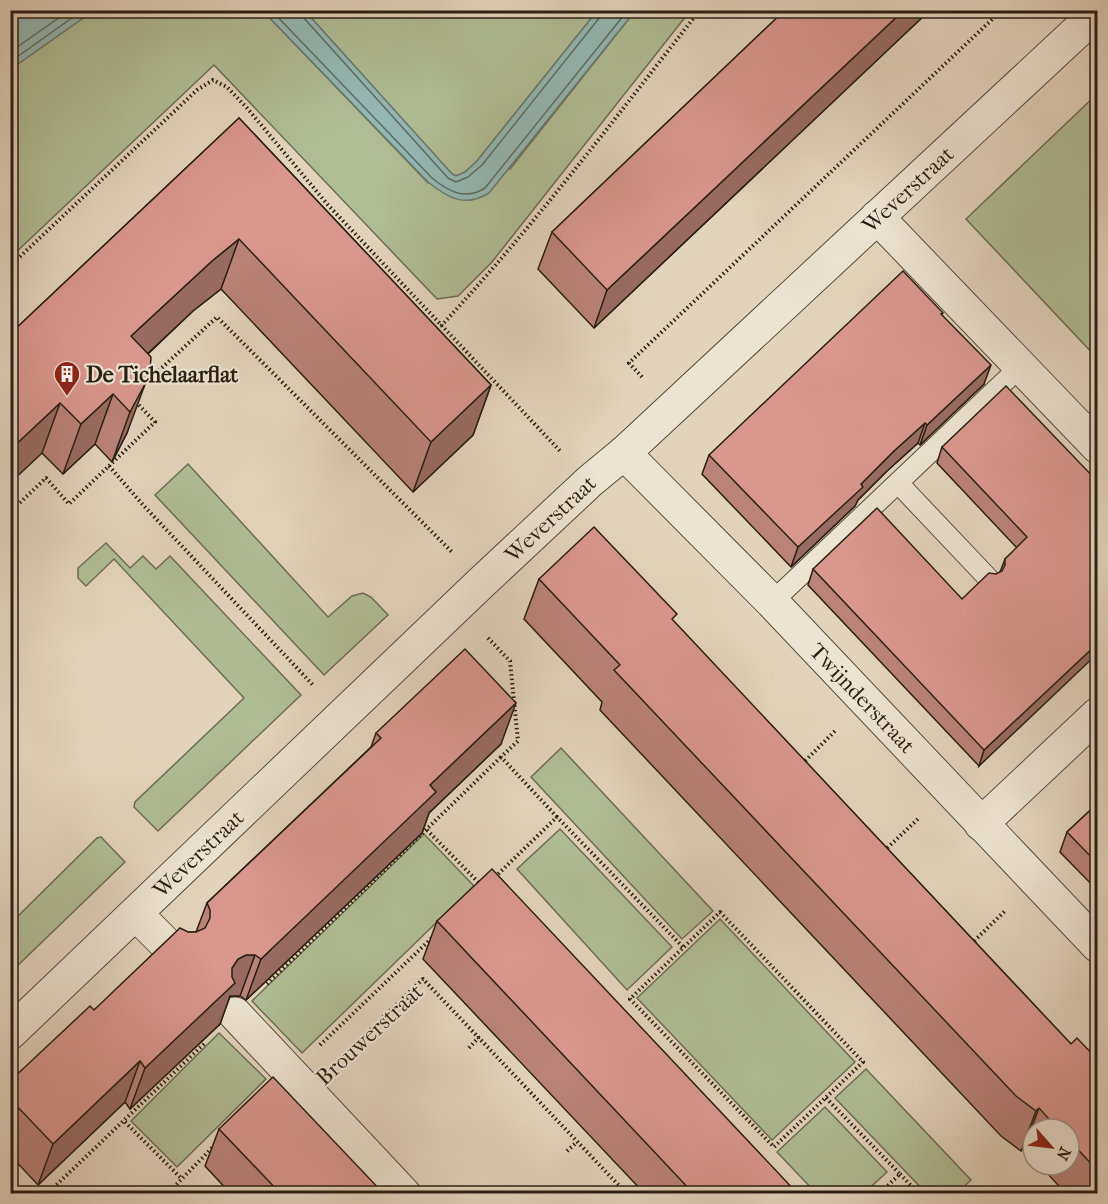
<svg xmlns="http://www.w3.org/2000/svg" width="1108" height="1204" font-family="'IM FELL French Canon',serif">
<style>
.green{fill:#b0bd93;stroke:#6c6e54;stroke-width:1.5}
.water{fill:#95b8b5;stroke:#697b75;stroke-width:1.5}
.lines{fill:none;stroke-linecap:round;stroke-linejoin:round}
.shore{stroke:#5e6c64;stroke-width:1.5}
.service-casing{stroke:#564c3e;stroke-width:22}
.minor-casing{stroke:#564c3e;stroke-width:35}
.path{stroke:#281f14;stroke-width:4;stroke-dasharray:1.5 3;stroke-linecap:butt}
.service{stroke:#ece3d3;stroke-width:20}
.minor{stroke:#ece3d3;stroke-width:33}
.wall{fill:#bb8279;stroke:#281f14;stroke-width:1.5}
.shaded-wall{fill:#996a63;stroke:#281f14;stroke-width:1.5}
.building{fill:#da978d;stroke:#281f14;stroke-width:1.5}
.labels{text-anchor:middle;stroke-width:4.5;stroke-linejoin:round;paint-order:stroke}
.street-label{font-size:22px;fill:#281f14;stroke:#ece3d3}
.poi-label{font-size:22px;font-weight:bold;fill:#281f14;stroke:#ece3d3;text-anchor:start}
</style>
<rect width="100%" height="100%" fill="#e2d4bc"/>
<filter id="stains"><feTurbulence type="fractalNoise" baseFrequency=".00333" numOctaves="4"/><feColorMatrix values="0 0 0 0 .2 0 0 0 0 .09 0 0 0 0 .02 0 0 0 .5 -.17"/></filter>
<radialGradient id="worn" r=".72"><stop offset=".6" stop-color="#630" stop-opacity="0"/><stop offset="1" stop-color="#630" stop-opacity=".3"/></radialGradient>
<!-- green -->
<g class="green">
<polygon points="93,11 263,11 428,183 510,169 635,11 690,11 492,262 458,296 437,299 214,65 11,257 10,69"/>
<polygon points="305,11 597,11 477,161 465,172 456,176 452,174"/>
<polygon points="1097,94 1097,358 966,219"/>
<polygon points="188,464 328,617 352,596 363,593 371,597 388,615 324,675 155,495"/>
<polygon points="106,543 130,568 143,556 156,569 170,556 301,695 158,831 134,807 135,802 244,698 114,559 86,586 78,578 78,568"/>
<polygon points="561,748 713,911 682,939 531,777"/>
<polygon points="560,829 672,947 627,990 517,869"/>
<polygon points="424,834 474,886 302,1053 252,1001"/>
<polygon points="101,837 125,862 11,972 11,923 97,838"/>
<polygon points="720,919 855,1062 772,1140 637,998"/>
<polygon points="219,1033 266,1079 177,1167 131,1121"/>
<polygon points="866,1069 971,1180 957,1193 926,1193 835,1098"/>
<polygon points="825,1107 887,1172 864,1193 816,1193 777,1152"/>
</g>
<!-- water -->
<g class="water">
<polygon points="11,10 93,10 93,11 11,69"/>
<path d="M263,11H305L452,174L456,176L465,172L477,161L597,11H635L489,193C465,208 448,198 428,182Z"/>
</g>
<g class="lines">
<!-- shore -->
<g class="shore">
<path d="M271,10L432,178C448,191 465,201 485,188L628,10"/>
<polyline points="301,10 303,17 448,178 456,182 468,177 482,165 600,17 601,10"/>
<polyline points="10,52 70,10"/>
<polyline points="10,62 83,10"/>
</g>
<!-- service casing -->
<g class="service-casing">
<g id="service">
<polyline points="898,483 988,578"/>
<polyline points="772,602 1021,366"/>
</g>
</g>
<!-- minor casing -->
<g class="minor-casing">
<g id="minor">
<polyline points="877,217 1098,447"/>
<path id="s1" d="M624,453L772,602L1098,946"/>
<polyline points="981,824 1098,714"/>
<polyline points="136,914 177,955"/>
<polyline points="235,1014 404,1194"/>
<path id="s2" d="M10,1033L482,582L590,481L624,453L1098,12"/>
</g>
</g>
<!-- path -->
<g class="path">
<polyline points="10,266 197,90 213,80 227,87 247,108 328,205 561,452"/>
<path d="M441,326C534,226 616,117 700,10"/>
<polyline points="642,377 629,363 1002,10"/>
<polyline points="142,386 217,317 452,552"/>
<polyline points="109,466 144,506 313,685"/>
<polyline points="10,512 46,478 69,504 155,422 135,401"/>
<polyline points="488,638 510,661 518,741 501,757 557,817"/>
<polyline points="802,764 835,731"/>
<polyline points="427,830 481,885"/>
<polyline points="884,851 918,819"/>
<polyline points="495,877 557,817 683,947"/>
<polygon points="720,912 863,1062 774,1147 630,999"/>
<polyline points="971,944 1006,910"/>
<polyline points="267,984 501,757"/>
<polyline points="320,1045 434,936"/>
<polyline points="469,1048 479,1037"/>
<polyline points="1087,1053 1098,1043"/>
<polyline points="338,1061 423,979 627,1194"/>
<polyline points="826,1098 900,1174 879,1194"/>
<polyline points="125,1122 181,1178"/>
<polyline points="567,1151 577,1142"/>
<polyline points="900,1174 919,1194"/>
<polyline points="50,1191 205,1043"/>
<polyline points="10,1192 50,1191 53,1194"/>
<polyline points="167,1194 215,1145"/>
</g>
<!-- service -->
<use href="#service" class="service"/>
<!-- minor -->
<use href="#minor" class="minor"/>
</g>
<!-- wall -->
<g class="wall">
<polygon points="785,10 930,10 594,328 538,269 552,232"/>
<polygon points="239,118 491,385 473,435 413,492 221,289 193,311 148,354 127,433 112,462 95,444 63,474 42,453 10,334"/>
<polygon points="942,315 984,384 920,445 918,443 887,471 858,500 855,506 791,567 702,474 709,455"/>
<polygon points="942,447 1098,482 979,766 808,585 813,569 962,599 1000,572 1005,559 1017,548 937,463"/>
<polygon points="539,579 674,622 1071,1044 1098,1060 1098,1194 1066,1194 1040,1165 1069,1165 1069,1129 1033,1129 1033,1158 1024,1148 1021,1151 1001,1136 600,710 602,702 524,619"/>
<polygon points="376,733 501,744 429,813 422,833 246,1000 240,996 230,996 220,1024 130,1109 125,1102 38,1185 10,1155 10,1081 94,1010 188,932 196,932 207,903 371,747"/>
<polygon points="1098,803 1098,891 1060,852 1067,832"/>
<polygon points="437,921 798,1194 645,1194 423,959"/>
<polygon points="219,1129 384,1194 231,1194 205,1166"/>
</g>
<!-- shaded-wall -->
<g class="shaded-wall">
<polygon points="904,10 930,10 594,328 607,290"/>
<polygon points="239,239 221,289 193,311 113,386 131,336 212,261"/>
<polygon points="991,365 984,384 920,445 927,425"/>
<polygon points="150,371 127,433 112,462 130,412"/>
<polygon points="491,385 473,435 413,492 431,442"/>
<polygon points="113,394 95,444 63,474 81,424"/>
<polygon points="60,403 42,453 10,483 10,450"/>
<polygon points="925,423 918,443 887,471 858,500 855,506 791,567 798,547 894,451"/>
<polygon points="1098,643 1098,653 979,766 984,750"/>
<polygon points="516,703 501,744 429,813 422,833 246,1000 261,959 430,785"/>
<polygon points="246,955 255,955 240,996 230,996 220,1024 130,1109 145,1068 232,968 238,959"/>
<polygon points="140,1061 125,1102 38,1185 53,1144"/>
<polygon points="1039,1108 1024,1148 1021,1151 1036,1111"/>
</g>
<!-- building -->
<g class="building">
<polygon points="785,10 904,10 607,290 552,232"/>
<polygon points="239,118 491,385 431,442 239,239 212,261 131,336 151,357 150,371 146,382 130,412 113,394 81,424 60,403 10,450 10,334"/>
<polygon points="903,271 943,313 941,314 991,365 927,425 925,423 894,451 861,484 863,487 798,547 709,455"/>
<polygon points="1006,386 1098,482 1098,643 984,750 813,569 877,508 962,599 989,573 996,574 1002,571 1005,565 1005,559 1027,537 942,447"/>
<polygon points="594,527 677,614 672,619 1071,1044 1077,1038 1098,1060 1098,1171 1069,1140 1069,1129 1058,1129 1039,1108 1036,1111 1016,1096 614,670 620,665 539,579"/>
<polygon points="465,649 516,703 430,785 436,792 261,959 255,955 246,955 238,959 232,968 232,977 235,983 145,1068 140,1061 53,1144 10,1099 10,1081 90,1006 94,1010 180,928 188,932 196,932 205,928 210,918 210,910 207,903 381,738 376,733"/>
<polygon points="1098,803 1098,864 1067,832"/>
<polygon points="492,869 798,1194 694,1194 437,921"/>
<polygon points="273,1077 384,1194 281,1194 219,1129"/>
</g>
<!-- icons -->
<defs>
<g id="building-pin" transform="scale(1.35)"><path d="M0 17L-7.5 6A9.5 9.5 0 1 1 7.5 6Z" fill="#8f2418" stroke="#ece3d3"/><path d="M-4-6H4V6H1V3H-1V6H-4ZM-2.5-4.3h1.7v1.8h-1.7ZM.8-4.3h1.7v1.8H.8ZM-2.5-1h1.7V.8h-1.7ZM.8-1h1.7V.8H.8Z" fill="#fff"/></g>
</defs>
<g fill-rule="evenodd">
<use href="#building-pin" x="67" y="374"/>
</g>
<g class="labels">
<!-- street labels -->
<g class="street-label">
<text dy="8" stroke="none"><textPath href="#s2" startOffset="1232">Weverstraat</textPath></text>
<text dy="8" stroke="none"><textPath href="#s2" startOffset="746">Weverstraat</textPath></text>
<text dy="8" stroke="none"><textPath href="#s1" startOffset="342">Twijnderstraat</textPath></text>
<text dy="8" stroke="none"><textPath href="#s2" startOffset="260">Weverstraat</textPath></text>
<text transform="translate(369 1034) rotate(-43)" y="8">Brouwerstraat</text>
</g>
<!-- poi labels -->
<g class="poi-label">
<text x="86" y="382">De Tichelaarflat</text>
</g>
</g>
<!-- margin -->
<rect width="1108" height="1204" fill="none" stroke="#e2d4bc" stroke-width="36"/>
<rect x="12" y="12" width="1084" height="1180" fill="none" stroke="#281f14" stroke-width="3"/>
<rect x="18" y="18" width="1072" height="1168" fill="none" stroke="#281f14" stroke-width="1.5"/>
<!-- north arrow -->
<g transform="translate(1051 1147) rotate(118)"><circle r="28" fill="#ece3d3" stroke="#9e9587" stroke-width="1.5"/>
<path d="M0-4.5L10 22L0 15L-10 22Z" fill="#8f2418"/>
<text y="-9" font-size="16" font-weight="bold" text-anchor="middle" fill="#281f14">N</text>
</g>
<rect width="100%" height="100%" filter="url(#stains)"/>
<rect width="100%" height="100%" fill="url(#worn)"/>
</svg>
